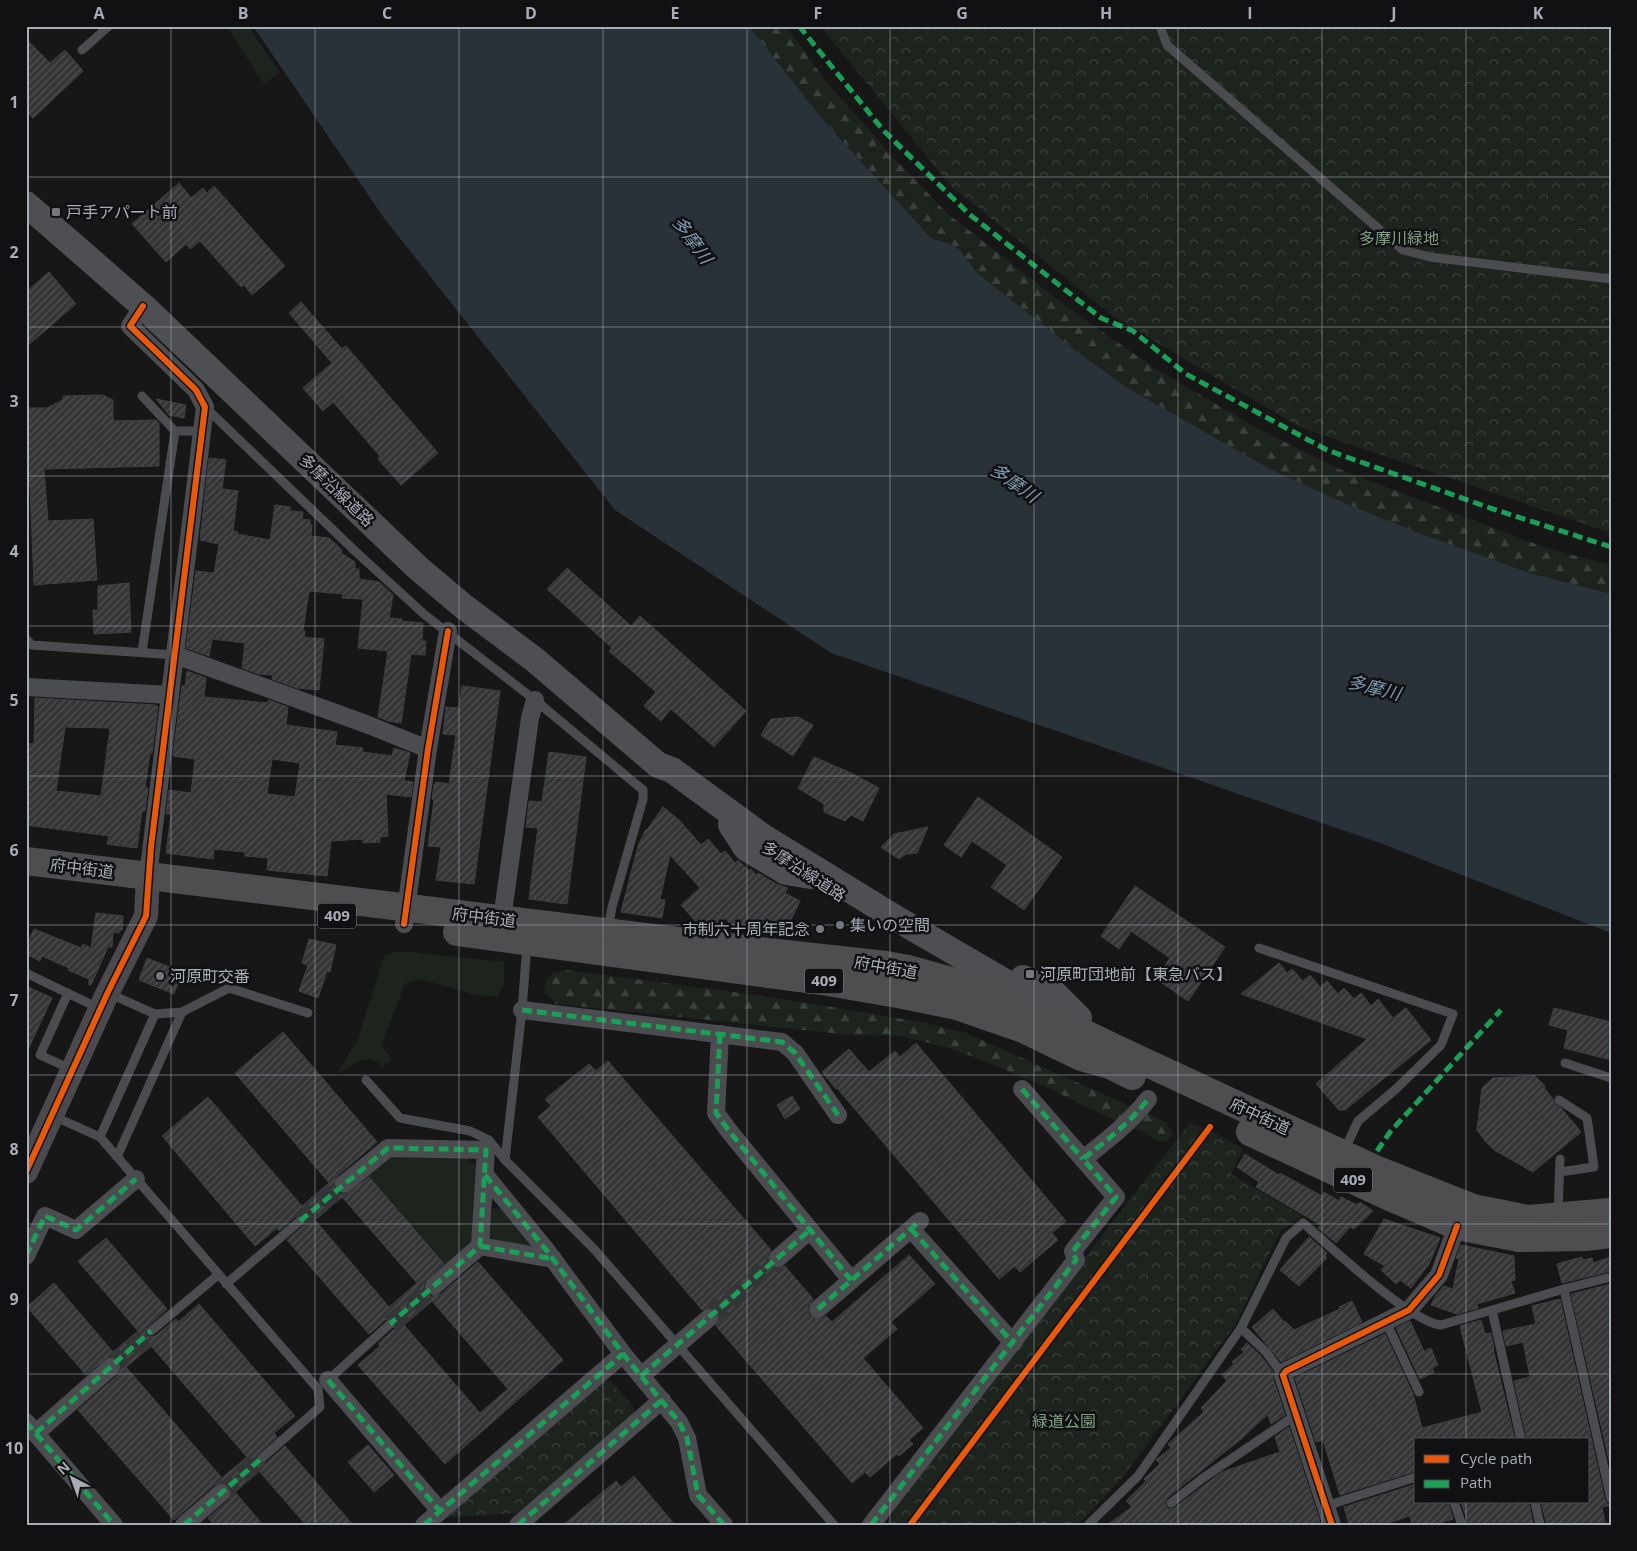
<svg xmlns="http://www.w3.org/2000/svg" width="1637" height="1551" font-family="'Open Sans','Noto Sans JP',sans-serif">
<style>
.grass{fill:#1d241e}
.forest{fill:url(#forest-firs)}
.park{fill:url(#park-crowns)}
.water{fill:#2a3239}
.building{fill:url(#building-hatch);stroke:#3f4043;fill-rule:evenodd}
.lines{fill:none;stroke-linecap:round;stroke-linejoin:round}
.street-tunnel{stroke:#343537;stroke-width:18;stroke-dasharray:18 9;stroke-linecap:butt}
.lane{stroke:#4b4c50;stroke-width:9}
.street{stroke:#4b4c50;stroke-width:18}
.secondary{stroke:#4a4a4e;stroke-width:24}
.primary{stroke:#4d4f52;stroke-width:26}
.highway{stroke:#4e4e51;stroke-width:28}
.street-bridge{stroke:#4b4c50;stroke-width:18}
.quiet{stroke:#1a9f57;stroke-width:5;stroke-dasharray:10 5;stroke-linecap:butt}
.cycleway-casing{stroke:#111113;stroke-width:9}
.cycleway{stroke:#e8590c;stroke-width:6}
.grid{fill:none;stroke:#a8adb8;stroke-width:1;stroke-opacity:0.55}
.poi-dot{fill:#757880;stroke:#111113;stroke-width:2}
.labels{text-anchor:middle;stroke-width:5;stroke-linejoin:round;paint-order:stroke}
.shield{fill:#111113;stroke:#7b7e86;stroke-width:1}
.shield-label{font-size:15px;font-weight:bold;fill:#a8adb8}
.poi-label{font-size:16px;fill:#a8adb8;stroke:#111113;text-anchor:start}
.park-label{font-size:16px;fill:#7fa381;stroke:#111113}
.street-label{font-size:16px;fill:#a8adb8;stroke:#111113}
.water-label{font-size:18px;font-style:italic;fill:#7f9bb3;stroke:#111113}
.neatline{fill:none;stroke:#a8adb8;stroke-width:2}
.grid-label{font-size:16px;text-anchor:middle;font-weight:bold;fill:#a8adb8}
</style>
<defs>
<pattern id="forest-firs" width="22" height="20" patternUnits="userSpaceOnUse" patternTransform="scale(1.25)"><rect width="22" height="20" fill="#1d241e"/><path d="M5 1l3.5 6h-7zM16 11l3.5 6h-7z" fill="#3b413d"/></pattern>
<pattern id="park-crowns" width="20" height="18" patternUnits="userSpaceOnUse" patternTransform="scale(1.25)"><rect width="20" height="18" fill="#1d241e"/><path d="M2 6a3 3 0 1 1 6 0M12 15a3 3 0 1 1 6 0" fill="none" stroke="#3b413d"/></pattern>
<pattern id="building-hatch" width="6" height="6" patternUnits="userSpaceOnUse" patternTransform="scale(1.25)"><rect width="6" height="6" fill="#353536"/><path d="M-1 1l2-2M0 6l6-6M5 7l2-2" fill="none" stroke="#4f5051"/></pattern>
</defs>
<rect width="100%" height="100%" fill="#171717"/>
<!-- grass -->
<g class="grass">
<polygon points="226,26 248,26 280,72 264,84"/>
<path d="M399,951L504,962V983L497,997L472,994L421,979L405,984L381,1045L392,1059L383,1066C365,1052 355,1064 338,1073L358,1039L384,956Z"/>
<polygon points="393,1154 466,1157 477,1168 473,1245 446,1268 368,1175"/>
<polygon points="489,1209 502,1209 534,1246 527,1252 488,1245"/>
</g>
<!-- forest -->
<g class="forest">
<polygon points="749,26 786,26 828,84 892,156 948,214 1074,312 1156,369 1257,428 1339,469 1546,548 1611,565 1611,594 1530,573 1416,532 1340,501 1270,469 1131,390 1076,351 976,272 960,250 951,244 931,238 824,121"/>
<polygon points="566,970 727,991 826,1006 926,1023 968,1034 1166,1122 1173,1134 1167,1141 1156,1140 1143,1132 1114,1120 1048,1088 985,1061 945,1047 901,1036 851,1035 556,1004 544,992 546,981 553,972"/>
</g>
<!-- park -->
<g class="park">
<polygon points="820,26 1611,26 1611,533 1299,427 1114,317 951,186"/>
<polygon points="1190,1123 1221,1136 1243,1149 1231,1174 1302,1216 1281,1231 1266,1260 1237,1322 1123,1477 1078,1525 886,1525 906,1491 1061,1288"/>
<polygon points="599,1381 611,1381 635,1409 632,1419 527,1512 440,1518"/>
</g>
<!-- water -->
<polygon class="water" points="253,26 749,26 824,121 931,238 951,244 960,250 976,272 1076,351 1131,390 1270,469 1340,501 1416,532 1530,573 1611,594 1611,933 1380,843 831,653 615,510 384,218"/>
<!-- building -->
<g class="building">
<polygon points="26,39 50,63 65,50 83,71 33,118 26,111"/>
<polygon points="179,183 191,198 203,188 207,193 214,186 285,266 252,295 244,285 241,287 200,241 190,249 186,244 166,262 132,224"/>
<polygon points="49,272 76,304 26,347 26,292"/>
<polygon points="301,302 342,349 346,346 438,453 401,485 378,459 380,456 333,402 323,411 303,388 332,363 289,313"/>
<polygon points="103,395 113,400 113,421 156,420 159,423 159,466 44,469 48,521 93,519 97,580 34,585 30,486 26,487 26,408 47,408 63,400 63,396"/>
<polygon points="156,399 186,405 184,418 169,415"/>
<polygon points="209,458 226,460 222,489 238,491 233,531 238,532 237,534 270,540 275,505 290,507 290,511 303,512 302,519 310,520 310,524 312,525 311,536 329,538 342,550 341,553 355,562 355,569 359,569 359,579 379,582 393,595 389,618 402,619 401,621 423,623 422,641 426,641 425,655 411,654 401,723 388,721 378,717 388,651 358,648 363,599 342,598 343,594 309,591 303,630 305,631 304,637 324,639 319,690 297,688 272,679 273,675 258,674 242,668 245,643 212,639 209,656 186,648 196,571 214,573 219,544 200,540"/>
<polygon points="567,568 631,626 640,616 746,711 714,747 671,709 661,721 644,706 656,692 609,651 612,648 547,589"/>
<polygon points="129,583 131,632 94,634 93,610 98,610 98,586"/>
<path d="M187,671L206,678L204,697L268,703V700L288,707L286,725L337,732L335,745L363,748L362,752L392,756L394,748L410,753L404,781L413,782L411,797L386,794L388,836L380,837V842L363,843V839L331,841L327,876L267,870L268,858L245,856V852L214,849L213,859L166,853L171,814H166L169,790L191,793L195,759L173,756L182,686H185ZM272,759L300,763L295,797L267,794Z"/>
<polygon points="462,686 500,691 474,884 436,880 441,847 428,846 433,808 434,800 432,799 434,784 436,784 436,782 449,784 456,735 443,734 446,707 459,708"/>
<path d="M35,698L155,705L158,707L152,753H150L145,788H148L145,811H142L137,848L107,844L109,836L26,825V743L34,744ZM65,727L110,728L101,796L56,791Z"/>
<polygon points="798,717 813,725 793,756 761,735 771,719"/>
<polygon points="549,752 586,757 567,904 529,899 538,828 526,827 529,801 542,802"/>
<polygon points="814,757 851,773 879,788 863,821 851,815 845,821 824,812 824,804 798,788"/>
<polygon points="978,797 1062,857 1024,910 991,887 1007,865 972,841 961,857 944,845"/>
<polygon points="663,807 679,820 701,845 708,839 721,854 725,851 735,863 738,860 749,871 751,869 756,875 758,873 778,885 788,888 785,893 800,901 789,924 777,933 747,928 743,924 741,927 738,923 733,927 725,918 717,925 712,919 706,925 702,921 698,924 681,905 700,888 670,855 660,899 665,900 662,918 621,912 638,846 646,829 647,830"/>
<polygon points="928,827 917,853 906,854 899,859 881,847 894,834"/>
<polygon points="1135,886 1225,947 1188,1001 1156,979 1170,958 1131,931 1119,949 1101,936"/>
<polygon points="96,913 123,916 122,930 119,930 119,933 113,932 112,947 108,947 91,985 89,985 89,979 68,970 69,968 42,956 40,961 26,954 26,947 34,929 81,948 83,944 91,948"/>
<polygon points="309,939 336,945 330,972 327,971 318,998 299,991 308,965 302,963"/>
<polygon points="147,958 182,972 174,994 139,980"/>
<polygon points="1279,963 1287,973 1292,969 1303,981 1310,975 1320,987 1327,981 1338,994 1344,988 1354,999 1361,993 1371,1006 1378,999 1393,1018 1406,1008 1431,1040 1345,1110 1339,1110 1316,1084 1367,1039 1241,994"/>
<polygon points="26,986 52,998 26,1054"/>
<polygon points="1554,1008 1611,1022 1611,1060 1564,1048 1568,1030 1549,1025"/>
<path d="M283,1032L377,1142L337,1176L334,1185L336,1191L341,1194H346L369,1177L444,1264L424,1282V1288L426,1293L431,1296L441,1294L478,1262L563,1360L445,1464L358,1365L380,1346L378,1344L395,1328L396,1323L395,1320L391,1318L386,1319L369,1334L287,1240L306,1224V1219L303,1215L296,1216L279,1231L277,1228L255,1246L162,1136L208,1097L302,1206L329,1183L235,1073ZM342,1197L417,1283L389,1307L315,1220ZM432,1301L508,1389L480,1413L404,1325Z"/>
<polygon points="916,1043 1066,1221 1052,1233 1058,1240 1020,1272 1015,1266 999,1279 837,1088 836,1089 822,1072 849,1049 869,1072 895,1051 900,1057"/>
<polygon points="608,1061 771,1250 768,1255 770,1265 775,1268 785,1266 813,1299 808,1306 808,1311 810,1316 820,1319 826,1316 832,1322 909,1255 935,1284 891,1322 897,1329 863,1358 923,1428 909,1440 913,1444 899,1456 897,1454 870,1477 865,1472 852,1483 716,1326 719,1317 717,1311 708,1308 702,1310 538,1117 551,1106 545,1099 589,1064 596,1071"/>
<polygon points="1535,1076 1545,1086 1544,1088 1553,1099 1554,1103 1562,1109 1581,1132 1533,1172 1494,1150 1486,1142 1477,1130 1482,1088 1493,1078"/>
<polygon points="792,1096 800,1109 785,1119 777,1105"/>
<polygon points="1245,1154 1279,1175 1280,1173 1322,1196 1324,1192 1339,1201 1341,1197 1357,1205 1360,1202 1373,1211 1354,1229 1350,1227 1336,1243 1318,1228 1321,1225 1256,1187 1259,1182 1237,1167"/>
<polygon points="1384,1219 1440,1238 1429,1264 1411,1288 1400,1280 1396,1284 1381,1270 1385,1266 1364,1254"/>
<polygon points="1309,1237 1327,1253 1325,1256 1327,1258 1299,1286 1280,1270"/>
<path d="M106,1238L167,1309L147,1327L145,1332L147,1335L149,1337L155,1336L176,1319L178,1322L199,1304L295,1416L274,1433L277,1437L258,1454L256,1459L257,1462L260,1464L266,1463L285,1446L353,1525H306L259,1471L235,1492L263,1525H214L208,1518L228,1501L231,1496V1491L229,1486L219,1483L214,1485L174,1520L78,1410L118,1375L121,1370L119,1360L115,1357H108L86,1375L27,1307L54,1283L113,1352L138,1331L78,1261ZM151,1346L247,1457L222,1478L126,1367Z"/>
<polygon points="1461,1245 1514,1256 1515,1280 1511,1281 1515,1293 1477,1304 1478,1308 1457,1314 1431,1305 1436,1295 1444,1286 1453,1289 1459,1259 1456,1258"/>
<polygon points="1582,1257 1583,1260 1592,1258 1593,1263 1611,1257 1611,1271 1562,1283 1557,1264"/>
<polygon points="1611,1284 1611,1469 1571,1294"/>
<polygon points="1560,1299 1605,1500 1607,1504 1611,1505 1602,1507 1605,1522 1592,1525 1547,1525 1541,1502 1588,1502 1588,1440 1527,1440 1514,1381 1530,1377 1523,1342 1506,1346 1503,1331 1536,1324 1532,1306"/>
<polygon points="1352,1301 1362,1322 1281,1362 1252,1327 1273,1309 1284,1322 1285,1321 1294,1330 1340,1309 1339,1307"/>
<polygon points="1481,1320 1485,1334 1491,1333 1494,1349 1493,1349 1515,1440 1416,1440 1416,1471 1340,1495 1323,1440 1316,1442 1295,1378 1385,1334 1413,1394 1422,1428 1482,1412 1460,1326"/>
<polygon points="1410,1321 1424,1351 1431,1348 1438,1365 1432,1368 1434,1372 1420,1379 1396,1328"/>
<polygon points="1247,1343 1261,1356 1273,1372 1273,1378 1285,1415 1271,1424 1268,1414 1241,1439 1167,1498 1165,1504 1168,1509 1174,1508 1222,1472 1280,1452 1275,1437 1289,1427 1321,1525 1107,1525 1132,1507 1126,1501 1146,1481 1144,1479 1160,1464 1156,1460 1171,1448 1168,1444 1204,1412 1201,1408 1227,1381 1222,1375 1234,1364 1232,1362 1244,1352 1241,1349"/>
<polygon points="368,1445 394,1475 374,1492 348,1462"/>
<polygon points="634,1476 675,1525 563,1525 616,1481 621,1487"/>
<polygon points="1416,1484 1416,1502 1448,1502 1453,1519 1433,1525 1412,1525 1410,1516 1382,1525 1349,1525 1344,1507"/>
<polygon points="1461,1502 1529,1502 1533,1524 1471,1525 1468,1522"/>
</g>
<g class="lines">
<!-- street-tunnel -->
<g class="street-tunnel">
<polyline points="300,1221 344,1184"/>
<polyline points="709,1318 778,1258"/>
<polyline points="390,1324 434,1286"/>
<polyline points="111,1367 151,1331"/>
<polyline points="221,1493 262,1458"/>
</g>
<!-- lane -->
<g class="lane">
<polyline points="1160,26 1167,45 1403,250 1430,257 1611,279"/>
<polyline points="82,50 109,26"/>
<polyline points="142,396 175,431 142,652"/>
<polyline points="205,407 356,552 425,615 535,700 643,790 643,799 612,907 608,930"/>
<polyline points="175,431 202,431"/>
<polyline points="26,639 32,645 175,655"/>
<polyline points="1259,948 1453,1014 1441,1045 1396,1089 1358,1121 1344,1151"/>
<polyline points="26,973 90,1004"/>
<polyline points="108,993 155,1014 182,1012 229,988 308,1013"/>
<polyline points="1565,1063 1611,1078"/>
<polyline points="62,1065 40,1055 68,993"/>
<polyline points="366,1080 400,1118 470,1131 489,1140 505,1160 594,1249 834,1525"/>
<polyline points="1559,1100 1587,1118 1594,1167 1560,1172"/>
<polyline points="53,1116 100,1137 318,1389 320,1407 262,1458"/>
<polyline points="100,1137 155,1014"/>
<polyline points="117,1157 182,1012"/>
<polyline points="505,1160 522,1010 527,944"/>
<polyline points="1558,1214 1560,1159"/>
<polyline points="226,1284 300,1221"/>
<polyline points="1564,1289 1611,1499"/>
<polyline points="1492,1310 1521,1440"/>
<polyline points="1386,1322 1419,1392"/>
<polyline points="1241,1328 1266,1352 1283,1375"/>
<polyline points="151,1331 218,1275"/>
<polyline points="326,1382 390,1324"/>
<polyline points="1454,1502 1462,1525"/>
<polyline points="1535,1502 1540,1525"/>
<polyline points="1171,1503 1203,1478 1290,1419 1297,1417"/>
<polyline points="1326,1506 1416,1477"/>
<path d="M1088,1525L1138,1476L1241,1328L1286,1238L1303,1223C1330,1246 1410,1322 1441,1325L1564,1289L1611,1277"/>
</g>
<!-- street -->
<g class="street">
<polyline points="143,306 130,326 196,390 205,407 148,876"/>
<polyline points="175,655 366,724 428,749"/>
<polyline points="26,687 170,695"/>
<polyline points="502,919 530,718 535,700"/>
<polyline points="404,924 428,749 448,631"/>
<polyline points="522,1010 782,1042 795,1053 838,1115"/>
<polyline points="720,1034 716,1113 729,1131 851,1280"/>
<polyline points="1022,1089 1083,1159"/>
<polyline points="485,1175 547,1251 623,1354 679,1422 687,1438 698,1495 724,1525"/>
<polyline points="344,1184 388,1148 486,1150 480,1246 434,1286"/>
<polyline points="911,1229 1013,1343"/>
<polyline points="480,1246 553,1259"/>
<polyline points="26,1256 45,1216 76,1230 136,1179"/>
<polyline points="778,1258 810,1230"/>
<polyline points="818,1309 920,1221"/>
<polyline points="328,1380 440,1511"/>
<polyline points="26,1422 114,1525"/>
<polyline points="36,1433 111,1367"/>
<polyline points="184,1525 221,1493"/>
<polyline points="424,1525 623,1354"/>
<polyline points="518,1525 662,1400"/>
<path d="M871,1525L1076,1260L1073,1251L1116,1197L1083,1159C1106,1141 1130,1123 1148,1099"/>
<polyline points="1332,1525 1283,1375 1286,1371 1409,1310 1439,1275 1457,1226"/>
</g>
<!-- secondary -->
<polyline class="secondary" points="26,1172 108,992 146,916 148,876"/>
<!-- primary -->
<g class="primary">
<polyline points="26,204 143,306 418,568 463,606 535,660 658,765 672,770 762,836 899,920 1002,980 1037,998"/>
<polyline points="731,825 746,848 786,872 811,876"/>
<polyline points="1023,978 1053,992 1079,1018"/>
</g>
<!-- highway -->
<g class="highway">
<polyline points="26,861 777,953 886,965 908,969 1009,997 1117,1049 1375,1169 1473,1208 1528,1219 1611,1212"/>
<polyline points="457,932 828,982 903,995 957,1006 1023,1029 1081,1057 1110,1065 1132,1076"/>
<polyline points="1250,1132 1392,1198 1457,1226 1519,1238 1585,1237 1611,1234"/>
</g>
<!-- street-bridge -->
<polyline class="street-bridge" points="641,1376 709,1318"/>
<!-- quiet -->
<g class="quiet">
<polyline points="799,26 883,130 969,214 1101,318 1133,331 1186,374 1327,450 1490,508 1611,547"/>
<polyline points="522,1010 782,1042 795,1053 838,1115"/>
<polyline points="720,1034 716,1113 729,1131 851,1280"/>
<polyline points="1022,1089 1083,1159"/>
<polyline points="1377,1151 1390,1132 1501,1010"/>
<polyline points="485,1175 547,1251 623,1354 679,1422 687,1438 698,1495 724,1525"/>
<polyline points="300,1221 388,1148 486,1150 480,1246 390,1324"/>
<polyline points="911,1229 1013,1343"/>
<polyline points="480,1246 553,1259"/>
<polyline points="26,1256 45,1216 76,1230 136,1179"/>
<polyline points="818,1309 920,1221"/>
<polyline points="641,1376 810,1230"/>
<polyline points="328,1380 440,1511"/>
<polyline points="26,1422 114,1525"/>
<polyline points="36,1433 151,1331"/>
<polyline points="184,1525 262,1458"/>
<polyline points="424,1525 623,1354"/>
<polyline points="518,1525 662,1400"/>
<path d="M871,1525L1076,1260L1073,1251L1116,1197L1083,1159C1106,1141 1130,1123 1148,1099"/>
</g>
<!-- cycleway casing -->
<g class="cycleway-casing">
<g id="cycleway">
<polyline points="404,924 428,749 448,631"/>
<polyline points="26,1172 108,992 146,916 151,847 205,407 196,390 130,326 143,306"/>
<polyline points="910,1525 1210,1127"/>
<polyline points="1332,1525 1283,1375 1286,1371 1409,1310 1439,1275 1457,1226"/>
</g>
</g>
<!-- cycleway -->
<use href="#cycleway" class="cycleway"/>
</g>
<!-- grid -->
<path class="grid" d="M171,26V1525M315,26V1525M459,26V1525M603,26V1525M747,26V1525M890,26V1525M1034,26V1525M1178,26V1525M1322,26V1525M1466,26V1440M26,177H1611M26,327H1611M26,476H1611M26,626H1611M26,776H1611M26,925H1611M26,1075H1611M26,1224H1611M26,1374H1611M1466,1502V1525"/>
<!-- markers -->
<g class="poi-dot">
<rect x="51" y="207" width="10" height="10" rx="2.5"/>
<circle cx="840" cy="925" r="5"/>
<circle cx="820" cy="929" r="5"/>
<rect x="1025" y="969" width="10" height="10" rx="2.5"/>
<circle cx="160" cy="976" r="5"/>
</g>
<g class="labels">
<!-- shield labels -->
<g class="shield">
<rect x="318" y="903.5" width="38" height="25" rx="4"/>
<rect x="805" y="968.5" width="38" height="25" rx="4"/>
<rect x="1334" y="1167.5" width="38" height="25" rx="4"/>
</g>
<g class="shield-label">
<text x="337" y="921">409</text>
<text x="824" y="986">409</text>
<text x="1353" y="1185">409</text>
</g>
<!-- poi labels -->
<g class="poi-label">
<text x="66" y="218">戸手アパート前</text>
<text x="850" y="931">集いの空間</text>
<text x="810" y="935" text-anchor="end">市制六十周年記念</text>
<text x="1040" y="980">河原町団地前【東急バス】</text>
<text x="170" y="982">河原町交番</text>
</g>
<!-- park labels -->
<g class="park-label">
<text x="1399" y="244">多摩川緑地</text>
<text x="1064" y="1427">緑道公園</text>
</g>
<!-- street labels -->
<g class="street-label">
<text transform="translate(337 490) rotate(44)" y="6">多摩沿線道路</text>
<text transform="translate(82 868) rotate(7)" y="6">府中街道</text>
<text transform="translate(804 871) rotate(33)" y="6">多摩沿線道路</text>
<text transform="translate(484 917) rotate(7)" y="6">府中街道</text>
<text transform="translate(886 967) rotate(10)" y="6">府中街道</text>
<text transform="translate(1260 1116) rotate(25)" y="6">府中街道</text>
</g>
<!-- water labels -->
<g class="water-label">
<text transform="translate(692 240) rotate(54)" y="6">多摩川</text>
<text transform="translate(1014 483) rotate(35)" y="6">多摩川</text>
<text transform="translate(1374 688) rotate(14)" y="6">多摩川</text>
</g>
</g>
<!-- border -->
<rect width="1637" height="1551" fill="none" stroke="#111113" stroke-width="55"/>
<!-- legend -->
<rect x="1414" y="1438" width="175" height="65" fill="#111113" stroke="#4d4f55"/>
<rect x="1424" y="1455" width="25" height="8" fill="#e8590c" stroke="#4d4f55"/>
<text x="1460" y="1464" font-size="15" fill="#a8adb8">Cycle path</text>
<rect x="1424" y="1480" width="25" height="8" fill="#1a9f57" stroke="#4d4f55"/>
<text x="1460" y="1488" font-size="15" fill="#a8adb8">Path</text>
<!-- north arrow -->
<g transform="translate(72 1478) rotate(319)" stroke="#111113" stroke-width="4" paint-order="stroke">
<path d="M0-4L9 19L0 12L-9 19Z" fill="#a8adb8"/>
<text y="-8" font-size="14" font-weight="bold" text-anchor="middle" fill="#a8adb8">N</text>
</g>
<rect x="28" y="28" width="1582" height="1496" class="neatline"/>
<g class="grid-label">
<text x="99" y="19">A</text>
<text x="243" y="19">B</text>
<text x="387" y="19">C</text>
<text x="531" y="19">D</text>
<text x="675" y="19">E</text>
<text x="818" y="19">F</text>
<text x="962" y="19">G</text>
<text x="1106" y="19">H</text>
<text x="1250" y="19">I</text>
<text x="1394" y="19">J</text>
<text x="1538" y="19">K</text>
<text x="14" y="108">1</text>
<text x="14" y="258">2</text>
<text x="14" y="407">3</text>
<text x="14" y="557">4</text>
<text x="14" y="706">5</text>
<text x="14" y="856">6</text>
<text x="14" y="1006">7</text>
<text x="14" y="1155">8</text>
<text x="14" y="1305">9</text>
<text x="14" y="1454">10</text>
</g>
</svg>
